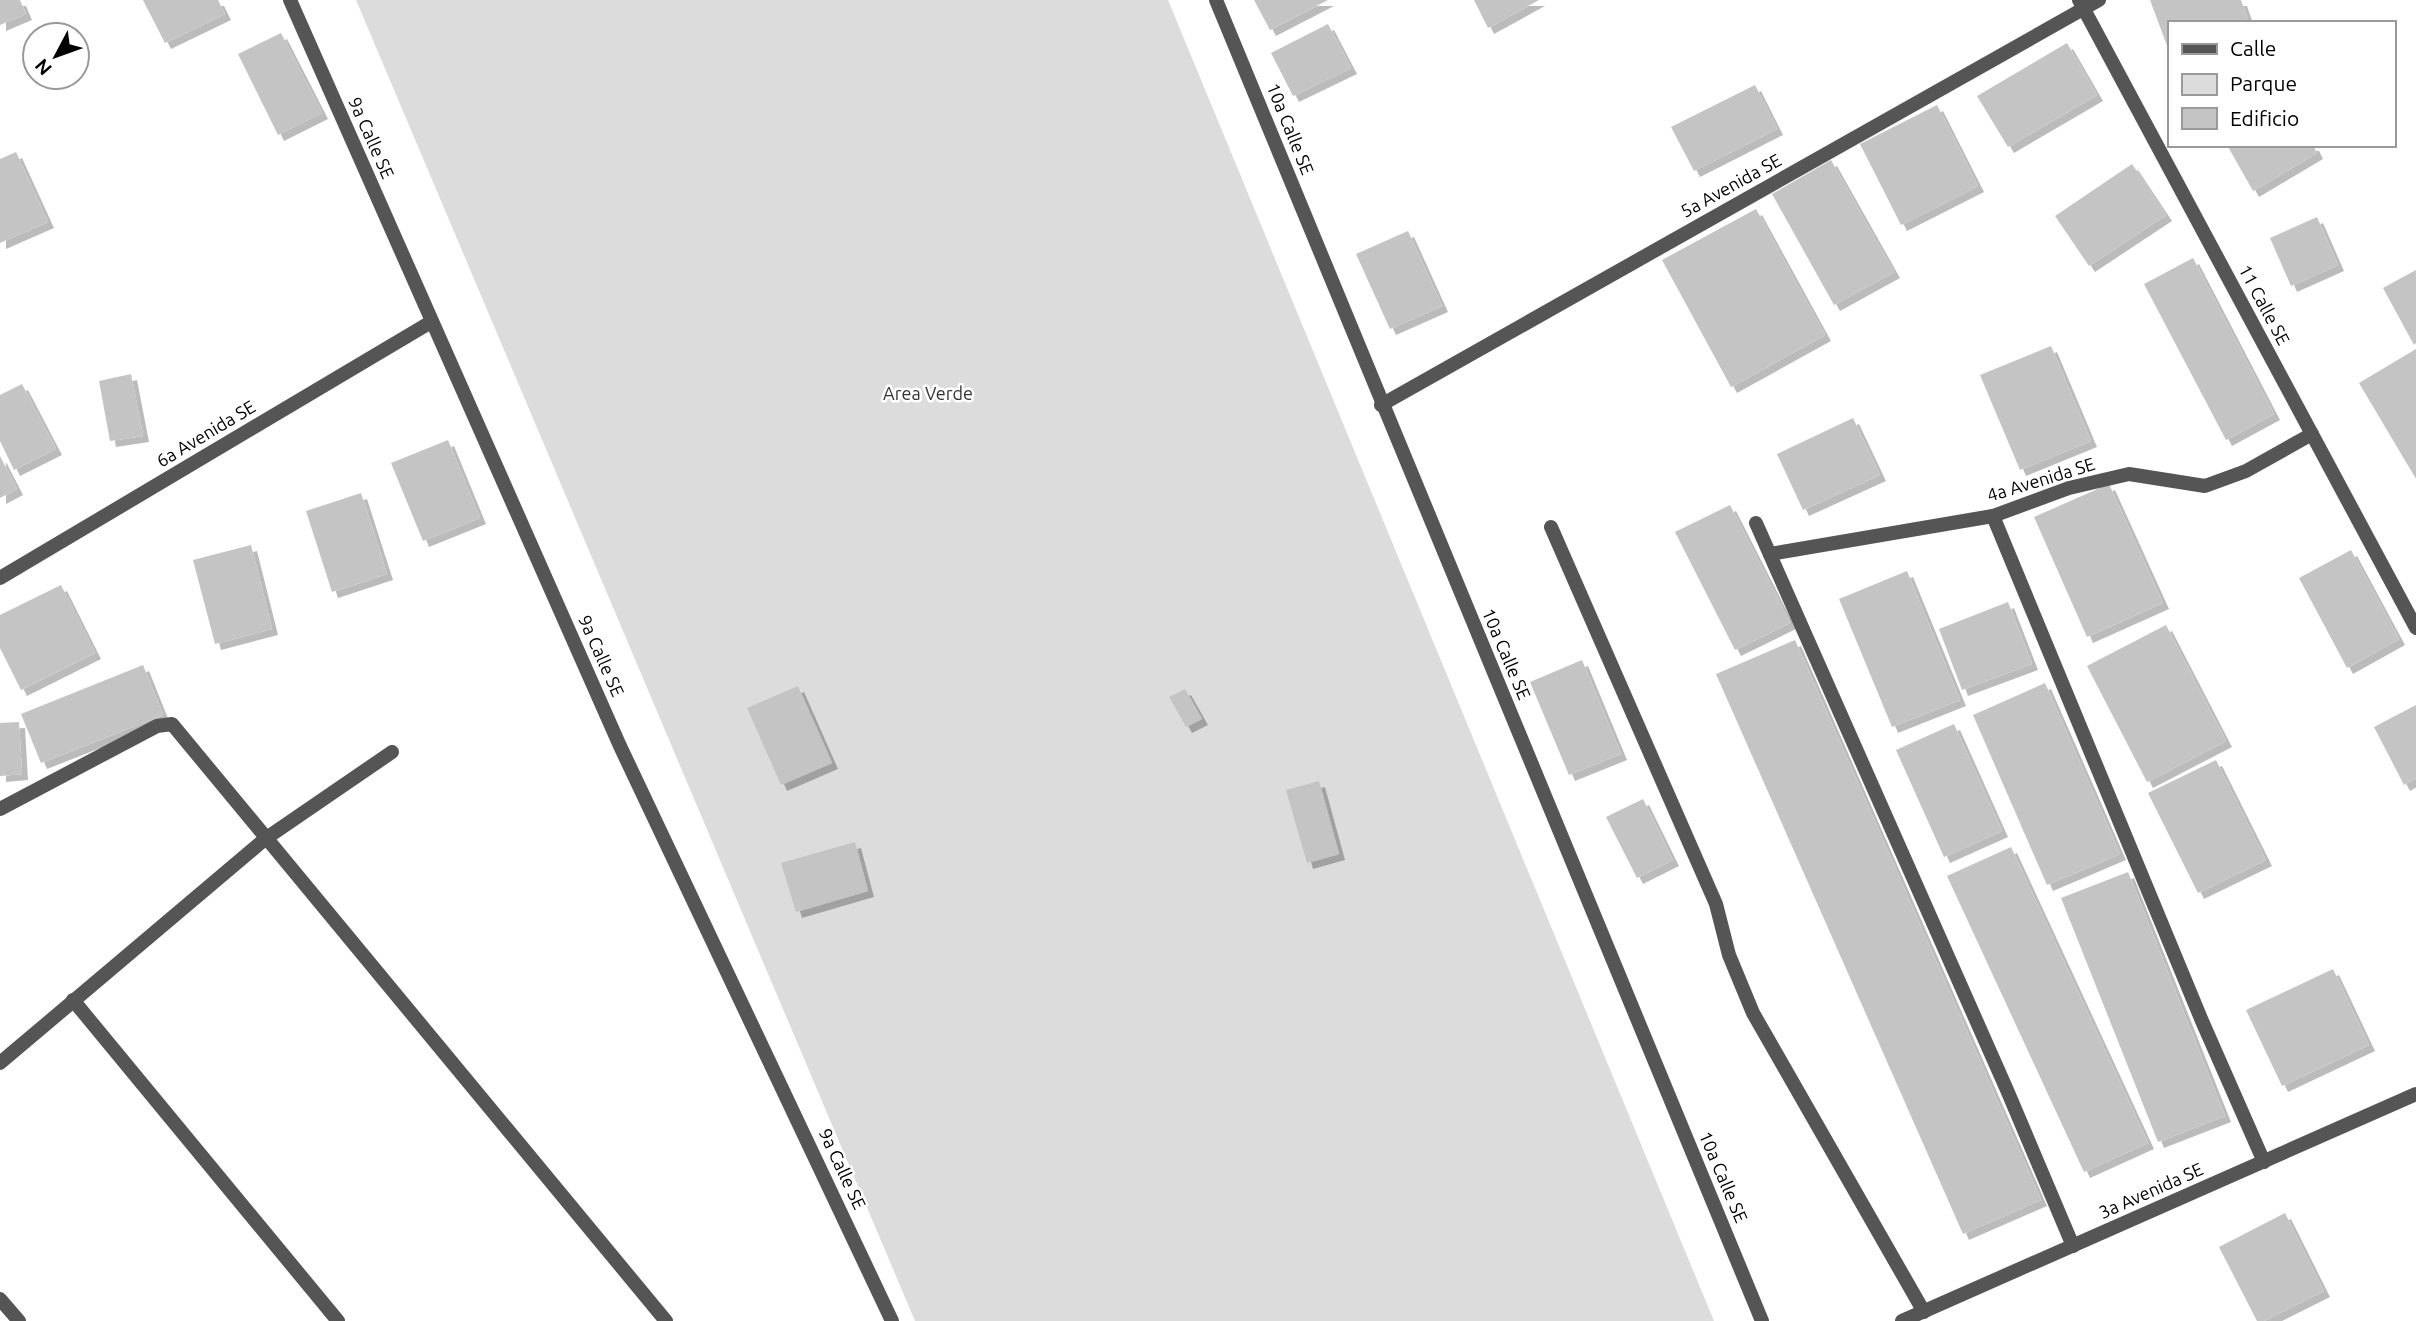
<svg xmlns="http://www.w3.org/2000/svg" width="2416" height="1321" font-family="Ubuntu,sans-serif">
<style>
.green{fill:#dcdcdc}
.building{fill:#c4c4c4;filter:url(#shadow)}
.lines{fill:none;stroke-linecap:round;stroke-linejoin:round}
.service{stroke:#555;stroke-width:14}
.minor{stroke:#555;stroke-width:14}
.labels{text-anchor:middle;stroke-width:5;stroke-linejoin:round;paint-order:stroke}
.street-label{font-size:18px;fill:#000;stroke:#fff}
.park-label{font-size:18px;fill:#333;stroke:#fff}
</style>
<defs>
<filter id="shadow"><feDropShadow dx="6" dy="6" stdDeviation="0" flood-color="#0004"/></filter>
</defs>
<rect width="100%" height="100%" fill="#fff"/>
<!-- green -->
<polygon class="green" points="356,0 1168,0 1714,1321 915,1321"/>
<!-- building -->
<g class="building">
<polygon points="0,0 20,0 26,14 0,25"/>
<polygon points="143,0 218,0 225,14 165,43"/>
<polygon points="1254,0 1328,0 1270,30"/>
<polygon points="1474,0 1539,0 1488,28"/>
<polygon points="2150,0 2241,0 2249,23 2169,23 2169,51"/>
<polygon points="1328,24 1351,68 1293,96 1271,53"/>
<polygon points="281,33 322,113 278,135 238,54"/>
<polygon points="2067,43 2097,95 2008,147 1977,96"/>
<polygon points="1755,85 1777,129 1694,171 1671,127"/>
<polygon points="1937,105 1978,186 1901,225 1860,144"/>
<polygon points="2227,145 2313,145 2317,153 2253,191"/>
<polygon points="16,152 48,222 0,243 0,159"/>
<polygon points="1831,160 1894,272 1834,305 1772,194"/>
<polygon points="2132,164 2166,215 2089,266 2055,216"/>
<polygon points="1756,209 1825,335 1731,387 1662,260"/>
<polygon points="2317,217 2338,265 2291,286 2270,238"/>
<polygon points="1408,231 1442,306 1390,329 1356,254"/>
<polygon points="2193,258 2274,414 2226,440 2144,284"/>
<polygon points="2416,270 2416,343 2414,345 2383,288"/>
<polygon points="2051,346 2091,441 2020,470 1980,375"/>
<polygon points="2416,349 2416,479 2359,383"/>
<polygon points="131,374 143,436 110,441 99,381"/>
<polygon points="22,384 56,449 14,470 0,441 0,395"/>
<polygon points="1853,418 1880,475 1803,510 1777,454"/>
<polygon points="448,440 480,518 423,541 391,463"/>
<polygon points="0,456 17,489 0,498"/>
<polygon points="2109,484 2163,603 2087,637 2034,517"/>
<polygon points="361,493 387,574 332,592 306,511"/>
<polygon points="1730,505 1790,623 1735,650 1675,532"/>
<polygon points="251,545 272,629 215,644 193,560"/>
<polygon points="2351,550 2399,639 2347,668 2299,578"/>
<polygon points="1907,571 1960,700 1892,727 1839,599"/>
<polygon points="61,585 95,653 21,690 0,648 0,615"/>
<polygon points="2008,602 2032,664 1962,690 1939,629"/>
<polygon points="2166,625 2226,741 2147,782 2087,666"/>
<polygon points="1795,640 2041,1200 1963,1234 1716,674"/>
<polygon points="1582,660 1621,754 1569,775 1530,682"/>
<polygon points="143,665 163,715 41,763 21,714"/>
<polygon points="2045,683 2120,854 2047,885 1973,715"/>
<polygon points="798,686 832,763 781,785 747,708"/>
<polygon points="1185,689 1202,719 1186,727 1169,697"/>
<polygon points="2416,705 2416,778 2404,785 2374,727"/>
<polygon points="19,722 22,774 0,776 0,723"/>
<polygon points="1954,724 2002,831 1944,857 1896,750"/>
<polygon points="2216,760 2266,860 2198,893 2148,793"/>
<polygon points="1319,781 1339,854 1307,863 1286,790"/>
<polygon points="1643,799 1673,860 1637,878 1606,817"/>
<polygon points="855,842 868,891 796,912 781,863"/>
<polygon points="2011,847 2148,1143 2084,1172 1947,876"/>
<polygon points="2128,872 2225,1116 2158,1142 2061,898"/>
<polygon points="2333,969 2369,1045 2282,1086 2246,1010"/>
<polygon points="2285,1213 2324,1291 2264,1321 2257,1321 2219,1247"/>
</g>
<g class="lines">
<!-- service -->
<polyline class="service" points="1551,527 1716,904 1729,955 1753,1013 1924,1312"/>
<!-- minor -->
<g class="minor">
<polyline points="290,0 620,746 892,1321"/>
<polyline points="1216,0 1762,1321"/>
<polyline points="2079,0 2416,628"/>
<polyline points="1381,405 2099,0"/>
<polyline points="1993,516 2202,1021 2264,1162"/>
<polyline points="1756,523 2007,1090 2073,1246"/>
<polyline points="1770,554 1993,516 2069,488 2129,474 2205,486 2246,471 2312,434"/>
<polyline points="0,578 431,322"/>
<polyline points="0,809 157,726 172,724 666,1321"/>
<polyline points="73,1000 338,1321"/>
<polyline points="0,1063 265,839 392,752"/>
<polyline points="0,1299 19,1321"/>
<polyline points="1902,1321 2416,1094"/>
</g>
</g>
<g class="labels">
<!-- street labels -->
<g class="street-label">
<text transform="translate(1290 129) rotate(68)" y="6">10a Calle SE</text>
<text transform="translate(371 138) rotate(66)" y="6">9a Calle SE</text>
<text transform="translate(1731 186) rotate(-29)" y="6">5a Avenida SE</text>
<text transform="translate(2264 305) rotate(62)" y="6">11 Calle SE</text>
<text transform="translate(206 434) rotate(-31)" y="6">6a Avenida SE</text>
<text transform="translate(2041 480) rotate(-17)" y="6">4a Avenida SE</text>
<text transform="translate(1506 654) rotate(67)" y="6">10a Calle SE</text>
<text transform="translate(601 656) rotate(66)" y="6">9a Calle SE</text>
<text transform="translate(842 1169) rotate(65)" y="6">9a Calle SE</text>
<text transform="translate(1723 1177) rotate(67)" y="6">10a Calle SE</text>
<text transform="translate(2151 1191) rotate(-24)" y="6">3a Avenida SE</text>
</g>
<!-- park labels -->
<g class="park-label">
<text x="928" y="400">Area Verde</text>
</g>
</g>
<!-- legend -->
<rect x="2168" y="21" width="228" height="126" fill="#ffffff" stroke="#999999" stroke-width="2"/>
<rect x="2182" y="44" width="35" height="10" fill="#555555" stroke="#999999" stroke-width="2"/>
<text x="2230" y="56" font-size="21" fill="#000000">Calle</text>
<rect x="2182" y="74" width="35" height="21" fill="#dcdcdc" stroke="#999999" stroke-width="2"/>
<text x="2230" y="91" font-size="21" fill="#000000">Parque</text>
<rect x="2182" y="108" width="35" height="21" fill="#c4c4c4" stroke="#999999" stroke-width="2"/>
<text x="2230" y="126" font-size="21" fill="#000000">Edificio</text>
<!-- north arrow -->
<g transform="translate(56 56) rotate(229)"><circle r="33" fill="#ffffff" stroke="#999999" stroke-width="2"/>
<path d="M0-5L12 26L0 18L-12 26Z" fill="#000000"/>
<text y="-10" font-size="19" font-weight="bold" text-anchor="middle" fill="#000000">N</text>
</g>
</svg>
